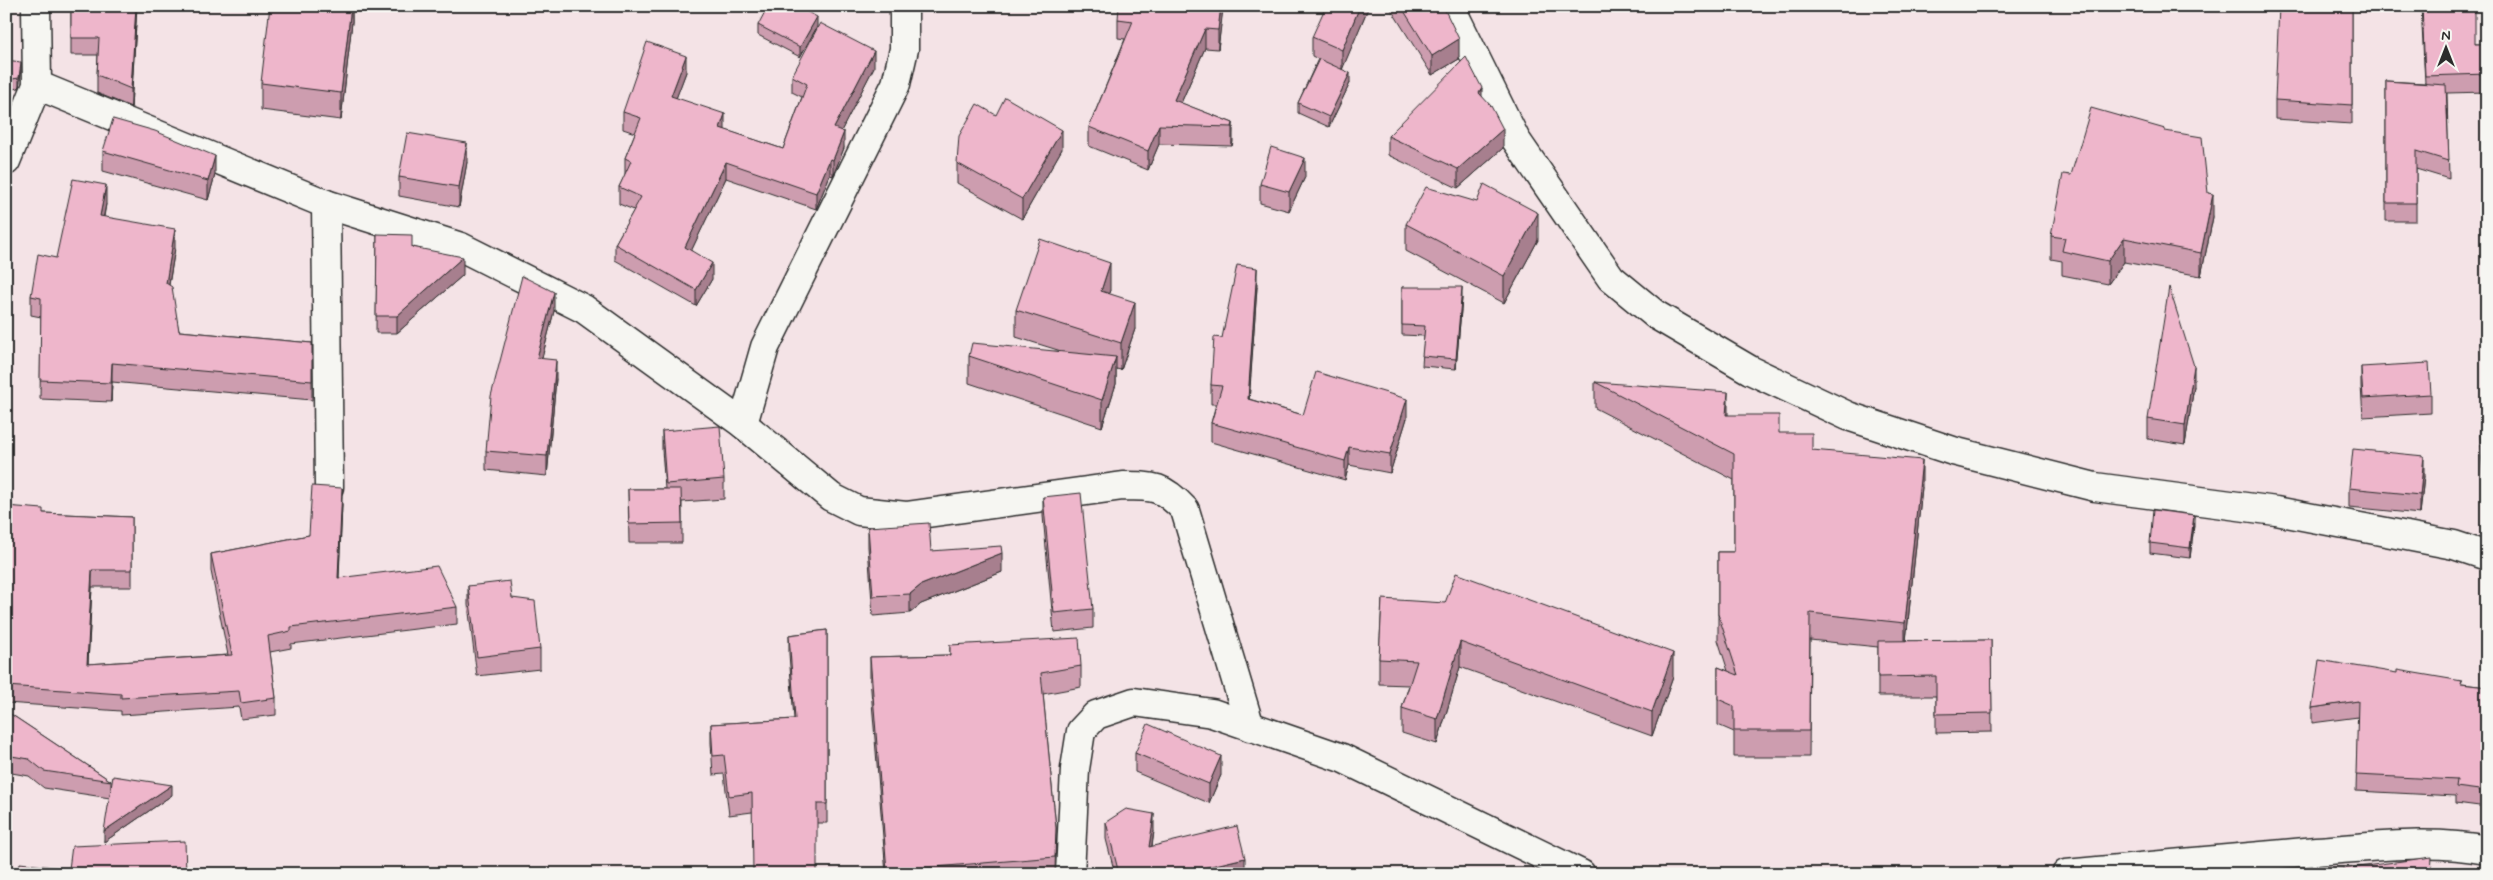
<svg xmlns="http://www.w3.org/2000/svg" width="2493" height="880" font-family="Mynerve,sans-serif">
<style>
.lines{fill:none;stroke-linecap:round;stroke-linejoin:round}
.street-casing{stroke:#2b2b2b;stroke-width:31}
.street{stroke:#f6f6f2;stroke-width:28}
.wall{fill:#cd9daf;stroke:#2b2b2b}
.shaded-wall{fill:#a77f8e;stroke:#2b2b2b}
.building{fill:#eeb6cb;stroke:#2b2b2b}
</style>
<rect width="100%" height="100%" fill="#f4e3e6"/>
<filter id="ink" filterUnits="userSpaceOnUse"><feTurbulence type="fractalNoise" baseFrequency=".02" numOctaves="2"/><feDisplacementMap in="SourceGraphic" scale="10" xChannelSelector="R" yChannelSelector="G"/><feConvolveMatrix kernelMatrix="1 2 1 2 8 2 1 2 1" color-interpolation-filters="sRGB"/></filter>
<g filter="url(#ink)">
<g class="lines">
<!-- street casing -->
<g class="street-casing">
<g id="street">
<polyline points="1450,6 1516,140 1611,278 1656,315 1750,370 1848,416 1953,451 2095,487 2276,511 2454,545 2487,556"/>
<path d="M37,85L326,204L461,247L584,309L743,424L831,497L859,511L906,516L1123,486C1154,486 1163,486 1185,510L1250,727"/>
<polyline points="6,161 37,85 36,6"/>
<polyline points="326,204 329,487"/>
<polyline points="743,424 765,347 896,84 904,49 904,6"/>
<polyline points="1070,874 1075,769 1081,731 1096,715 1134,702 1212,713 1342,758 1581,874"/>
<path d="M2066,874C2149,866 2233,858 2316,851C2374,847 2430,839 2487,850"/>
</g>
</g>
<!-- street -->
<use href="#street" class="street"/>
</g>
<!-- wall -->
<g class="wall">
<polygon points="71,6 137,6 131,107 97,93 97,75 98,55 71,55"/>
<polygon points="352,6 352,22 341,120 261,110 261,83"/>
<polygon points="1223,6 1218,49 1205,48 1181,103 1233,123 1232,146 1159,144 1148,170 1089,146 1089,127 1125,39 1118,38 1118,19"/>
<polygon points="1369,6 1342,69 1350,83 1329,127 1298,113 1298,103 1318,59 1312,56 1312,37"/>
<polygon points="1389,6 1443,6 1459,59 1432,75"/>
<polygon points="2352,6 2352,124 2275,119 2275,100"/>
<polygon points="2421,6 2462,6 2462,9 2475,44 2487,44 2487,92 2447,93 2449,179 2416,169 2416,221 2386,221 2386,81 2425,83"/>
<polygon points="758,25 817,27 800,57 758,35"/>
<polygon points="6,60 21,72 19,88 6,90"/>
<polygon points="874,67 841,131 844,148 833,176 830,175 816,209 726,178 691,251 712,279 696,306 615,260 615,244 634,210 619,204 619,187 625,175 625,158 635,133 623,129 623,112 686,72 676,98 725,130 783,149 802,97 792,92 792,76"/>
<polygon points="1482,96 1503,148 1458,188 1388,155 1388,136"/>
<polygon points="2165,131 2208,193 2213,217 2201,276 2124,262 2108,284 2062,275 2062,261 2051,259 2051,236 2071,175"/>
<polygon points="1062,149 1022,219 957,183 957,163"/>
<polygon points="103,151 215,175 208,200 103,171"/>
<polygon points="467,162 459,207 399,196 399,177"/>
<polygon points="1305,177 1289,211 1260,203 1260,184"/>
<polygon points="106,204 104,217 175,248 169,285 179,331 312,343 312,400 112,382 111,402 40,399 41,317 31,315 31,296 56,258"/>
<polygon points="1406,224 1538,240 1504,303 1406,251"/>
<polygon points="377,234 412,247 463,275 397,333 376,333"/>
<polygon points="1257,287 1249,399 1303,415 1407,418 1390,473 1349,465 1345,480 1211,442 1211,423 1216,404 1211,404 1211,385 1222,338"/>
<polygon points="1402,287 1462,298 1456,369 1422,366 1424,336 1402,335"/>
<polygon points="1110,290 1109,293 1135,329 1121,370 1116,369 1116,384 1102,427 969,383 969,356 1061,351 1016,337 1016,310"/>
<polygon points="554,311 542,358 556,379 547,476 486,470 486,451"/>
<polygon points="2361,367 2431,394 2431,413 2363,417 2361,386"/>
<polygon points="1595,382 1728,415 1779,433 1812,450 1922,487 1906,641 1991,640 1992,732 1936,733 1936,696 1878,696 1878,647 1810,640 1809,757 1734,757 1734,732 1718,725 1718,667 1728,671 1718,640 1718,552 1734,552 1734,480 1595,408"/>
<polygon points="2194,386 2185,445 2148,439 2148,419"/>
<polygon points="2487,413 2487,485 2483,485 2480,433 2480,414"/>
<polygon points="662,431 724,479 724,499 682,502 682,543 629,543 628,489 665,489 662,450"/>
<polygon points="2424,476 2420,514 2349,507 2349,488"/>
<polygon points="1043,497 1093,609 1093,628 1054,632 1043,516"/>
<polygon points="342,504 339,578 457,607 457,624 291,644 291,648 270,652 276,698 276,715 241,719 239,707 121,715 121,711 6,703 6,506 43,513 132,517 132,587 92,587 88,664 228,655 211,571 211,554 309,535"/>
<polygon points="2194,525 2190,558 2150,553 2150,543"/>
<polygon points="868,527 931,551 1002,572 921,604 910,613 873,616 868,547"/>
<polygon points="468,586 512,598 540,649 540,669 477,676 468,605"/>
<polygon points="1382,599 1673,677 1652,736 1460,667 1437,744 1402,733 1402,708 1409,685 1379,684 1379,659"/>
<polygon points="827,630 827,823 817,823 752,812 729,815 724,774 713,775 711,743 711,724 794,719 789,654 789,635"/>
<polygon points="950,645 1081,666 1081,687 1043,694 1056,828 1055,874 886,874 870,678 870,657 950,655"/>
<polygon points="2462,684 2487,687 2487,807 2456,803 2456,796 2356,791 2358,717 2312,723 2312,708"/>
<polygon points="6,711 111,781 111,788 172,795 104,842 110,798 44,788 29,776 6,772"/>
<polygon points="1135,753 1221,775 1209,803 1135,772"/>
<polygon points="1106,822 1154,831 1152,847 1245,874 1115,874 1106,839"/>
</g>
<!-- shaded-wall -->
<g class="shaded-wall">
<polygon points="136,6 137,6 131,107 131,89"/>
<polygon points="351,6 352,6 352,22 341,120 341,93"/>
<polygon points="1221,6 1223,6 1223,9 1218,49 1218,30"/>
<polygon points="1360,6 1369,6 1342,70 1342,50"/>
<polygon points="817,17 817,27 800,57 800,47"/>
<polygon points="1205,29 1205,48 1174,119 1174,100"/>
<polygon points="1459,39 1459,59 1432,75 1432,56"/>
<polygon points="874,51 874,67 834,145 834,128"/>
<polygon points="686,56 686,72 671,112 671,96"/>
<polygon points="21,62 21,72 19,88 19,78"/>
<polygon points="1350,73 1350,83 1329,127 1329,117"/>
<polygon points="1482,88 1482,107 1479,93"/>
<polygon points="725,114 725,130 720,128"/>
<polygon points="1233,123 1233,142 1232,146 1232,127"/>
<polygon points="1159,125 1159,144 1148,170 1148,151"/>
<polygon points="1503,129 1503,148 1458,188 1458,169"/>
<polygon points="1062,130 1062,149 1022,219 1022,199"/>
<polygon points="844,132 844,148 833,176 833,160"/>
<polygon points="467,143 467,162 459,207 459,187"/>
<polygon points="215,156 215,175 208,200 208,181"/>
<polygon points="1305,158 1305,177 1289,211 1289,192"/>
<polygon points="830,159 830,175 816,209 816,193"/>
<polygon points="726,162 726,178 685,264 685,247"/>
<polygon points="106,185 106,204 100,235 100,216"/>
<polygon points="2213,194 2213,217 2201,276 2201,253"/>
<polygon points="1538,213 1538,240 1504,303 1504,276"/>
<polygon points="175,229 175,248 166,302 166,283"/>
<polygon points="2124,238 2124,262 2108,284 2108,261"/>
<polygon points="463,257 463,275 397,333 397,316"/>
<polygon points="712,263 712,279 696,306 696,290"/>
<polygon points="1110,263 1110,290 1101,318 1101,291"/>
<polygon points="1257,268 1257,287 1248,418 1248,399"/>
<polygon points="1462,287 1462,298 1456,369 1456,359"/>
<polygon points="554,292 554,311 537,377 537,358"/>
<polygon points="1135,302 1135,329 1121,370 1121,343"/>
<polygon points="1116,357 1116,384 1102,427 1102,400"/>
<polygon points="556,360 556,379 547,476 547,456"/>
<polygon points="112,363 112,382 111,402 111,383"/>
<polygon points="2194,366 2194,386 2185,445 2185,425"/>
<polygon points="1728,392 1728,418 1726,415"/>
<polygon points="1407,399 1407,418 1390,473 1390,454"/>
<polygon points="1349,447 1349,465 1345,480 1345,461"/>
<polygon points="2424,456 2424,476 2420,514 2420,495"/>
<polygon points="1922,460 1922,487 1905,650 1905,623"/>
<polygon points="342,488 342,504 338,595 338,578"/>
<polygon points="2194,515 2194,525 2190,558 2190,548"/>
<polygon points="1002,553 1002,572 921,604 910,613 910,594 921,585"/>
<polygon points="92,570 92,587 87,681 87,664"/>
<polygon points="1460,642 1460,667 1437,744 1437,719"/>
<polygon points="1673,653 1673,677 1652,736 1652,712"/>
<polygon points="1221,756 1221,775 1209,803 1209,784"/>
<polygon points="172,785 172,795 104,842 104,831"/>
<polygon points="1154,814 1154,831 1149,865 1149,847"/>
<polygon points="1245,858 1245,874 1177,874"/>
</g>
<!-- building -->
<g class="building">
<polygon points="71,6 136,6 131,89 97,75 99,38 71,38"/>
<polygon points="270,6 351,6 341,93 261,83"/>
<polygon points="768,6 796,6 817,17 800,47 758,25"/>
<polygon points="1119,6 1221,6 1218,30 1205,29 1174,100 1233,123 1232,127 1159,125 1148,151 1089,127 1133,21 1118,19"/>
<polygon points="1326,6 1360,6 1342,50 1312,37"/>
<polygon points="1401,6 1443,6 1459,39 1432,56"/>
<polygon points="2279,6 2352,6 2352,105 2275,100"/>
<polygon points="2422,6 2462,6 2462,9 2475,9 2475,44 2487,44 2487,74 2425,76"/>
<polygon points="820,23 874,51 834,128 844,132 833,160 830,159 816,193 726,162 685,247 712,263 696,290 615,244 641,197 619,187 631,161 625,158 641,118 623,112 647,42 686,56 671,96 725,114 720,128 783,149 807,84 792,76"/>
<polygon points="1466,57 1482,88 1479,93 1491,106 1503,129 1458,169 1388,136"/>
<polygon points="1319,59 1350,73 1329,117 1298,103"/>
<polygon points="6,60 21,62 19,78 6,80"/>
<polygon points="2386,81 2446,85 2449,161 2416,151 2416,203 2386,203"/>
<polygon points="1005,97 1062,130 1022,199 957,163 959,136 977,104 996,115"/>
<polygon points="2091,108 2165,129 2165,131 2202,137 2208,193 2213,194 2201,253 2124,238 2108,261 2062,251 2065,238 2051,236 2063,174 2071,175"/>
<polygon points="113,119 155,131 215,156 208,181 103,151"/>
<polygon points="407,133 467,143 459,187 399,177"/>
<polygon points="1271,147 1305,158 1289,192 1260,184"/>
<polygon points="73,179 106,185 100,216 175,229 166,283 172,287 179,331 312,343 312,381 112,363 111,383 40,380 41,298 31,296 38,254 56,258"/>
<polygon points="1484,184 1538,213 1504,276 1406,224 1426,187 1477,202"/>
<polygon points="377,234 412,235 412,247 463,257 397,316 376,316"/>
<polygon points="1040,239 1110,263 1101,291 1135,302 1121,343 1016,310"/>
<polygon points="1237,265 1257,268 1248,399 1303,415 1316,372 1407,399 1390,454 1349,447 1345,461 1211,423 1222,386 1211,385 1214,337 1222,338"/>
<polygon points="522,276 554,292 537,358 556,360 547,456 486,451 491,396"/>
<polygon points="1402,287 1462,287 1456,359 1422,356 1425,326 1402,325"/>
<polygon points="2169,287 2194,366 2185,425 2148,419"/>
<polygon points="972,343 1116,357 1102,400 969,356"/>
<polygon points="2429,363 2431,394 2363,398 2361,367"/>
<polygon points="1595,382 1728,392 1726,415 1779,415 1779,433 1812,433 1812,450 1922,460 1905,623 1810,613 1809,731 1734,731 1734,706 1718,699 1718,667 1738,675 1718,614 1718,552 1734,552 1734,454"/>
<polygon points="2487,413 2487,466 2483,466 2480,414"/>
<polygon points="720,426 724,479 666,484 662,431"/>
<polygon points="2353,449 2424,456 2420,495 2349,488"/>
<polygon points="312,486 342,488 338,578 437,566 457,607 291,627 291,631 268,636 276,698 241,703 239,691 121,698 121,694 6,686 6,506 43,509 43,513 132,517 132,570 92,570 87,664 232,655 211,554 309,535"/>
<polygon points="628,489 681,489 682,523 629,524"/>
<polygon points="1081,493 1093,609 1054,613 1043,497"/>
<polygon points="2153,510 2194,515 2190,548 2150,543"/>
<polygon points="929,523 931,551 1001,546 1002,553 921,585 910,594 873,596 868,527"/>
<polygon points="1456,573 1673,653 1652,712 1460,642 1437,719 1402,708 1417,661 1379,659 1382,599 1445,603"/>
<polygon points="510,581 512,598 535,601 540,649 477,657 468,586"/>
<polygon points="827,630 827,804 817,804 817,874 753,874 752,793 729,796 724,755 713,756 711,724 795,719 789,635"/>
<polygon points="1079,638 1081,666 1041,673 1056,828 1055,857 887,871 870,657 950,655 950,645"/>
<polygon points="1991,640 1992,713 1936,714 1936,676 1878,677 1878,641"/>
<polygon points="2319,660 2397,673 2397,670 2462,681 2461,684 2487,687 2487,791 2456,787 2457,780 2356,775 2358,701 2312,708"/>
<polygon points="6,711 111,781 44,771 29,759 6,755"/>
<polygon points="1148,724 1221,756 1209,784 1135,753"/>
<polygon points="113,776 172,785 104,831"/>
<polygon points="1126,809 1154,814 1149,847 1237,826 1245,858 1177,874 1119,874 1106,822"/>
<polygon points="185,841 186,874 6,874 6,869 19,870 20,863 69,869 72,846"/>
<polygon points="2432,857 2431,874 2306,874"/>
</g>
</g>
<!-- margin -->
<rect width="2493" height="880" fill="none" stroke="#f6f6f2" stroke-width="25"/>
<rect x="12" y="12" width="2468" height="855" fill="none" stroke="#2b2b2b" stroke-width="2" filter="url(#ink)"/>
<!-- north arrow -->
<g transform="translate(2446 48)" stroke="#f6f6f2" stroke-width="4" paint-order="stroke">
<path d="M0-4L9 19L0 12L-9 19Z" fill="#2b2b2b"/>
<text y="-8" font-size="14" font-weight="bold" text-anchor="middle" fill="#2b2b2b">N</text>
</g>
</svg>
